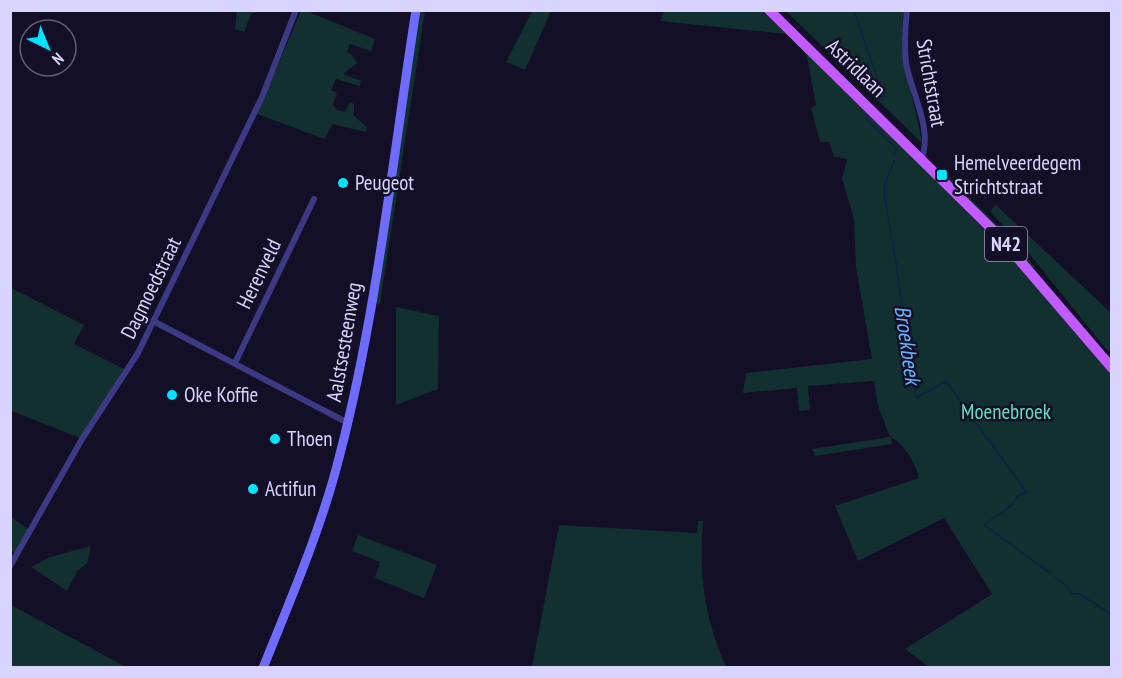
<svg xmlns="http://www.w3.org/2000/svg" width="1122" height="678" font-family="'PT Sans Narrow',sans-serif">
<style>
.green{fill:#12302f}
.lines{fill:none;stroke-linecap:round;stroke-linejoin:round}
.stream{stroke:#0c2248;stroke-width:1.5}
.street{stroke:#3d3a85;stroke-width:6}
.secondary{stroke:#6f6bff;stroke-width:9}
.primary{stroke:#c25bff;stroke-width:10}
.poi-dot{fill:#00e5ff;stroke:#130f26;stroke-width:2}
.labels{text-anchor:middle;stroke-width:5;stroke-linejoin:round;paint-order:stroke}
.shield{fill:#130f26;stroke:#9e99be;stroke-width:1.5}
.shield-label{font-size:20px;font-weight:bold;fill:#d9d4ff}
.street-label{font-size:21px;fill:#d9d4ff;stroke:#130f26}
.poi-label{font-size:21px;fill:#d9d4ff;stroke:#130f26;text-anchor:start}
.park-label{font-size:21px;fill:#5fe0c0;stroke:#130f26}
.water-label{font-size:22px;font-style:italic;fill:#62b6ff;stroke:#130f26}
</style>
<rect width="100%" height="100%" fill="#130f26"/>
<!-- green -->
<g class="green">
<polygon points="237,11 239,10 261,11 251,14 244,32 235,29"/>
<polygon points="301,11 312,11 311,13 375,39 371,51 350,44 347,52 352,55 357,63 343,74 361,81 360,86 336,79 331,90 337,93 333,105 337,110 345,112 350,102 354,104 354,116 367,127 366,132 332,124 325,139 257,114"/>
<polygon points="419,11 425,11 380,304 375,303"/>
<polygon points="532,11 551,11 525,70 506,62"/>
<polygon points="664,11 762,11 786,34 660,21"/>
<path d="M786,11H904C896,57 915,98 922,143Z"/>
<path d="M806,52L1001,245L1111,374V667H929L905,649L992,594L944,518L858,561L835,506L919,478C915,463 906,446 891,437L892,444L815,456L812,449L890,437L878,406L874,381L808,386L810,410L799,411L797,388L743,393L746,373L872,359L856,267L854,219L842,179L847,159L834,157L829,142H820L811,108L816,105Z"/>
<polygon points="939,167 1006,234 1035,267 1032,269 935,170"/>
<polygon points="996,205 1111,313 1111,352 1106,349 1027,251 990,211"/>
<polygon points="11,288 84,325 74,344 124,369 80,438 12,411 11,413"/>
<polygon points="396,307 439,316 438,389 396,405"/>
<polygon points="11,517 28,529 15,553 11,550"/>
<path d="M698,521H703C699,577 704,616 726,667H532L559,525L697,533Z"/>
<polygon points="358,535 437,565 424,598 375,578 380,562 352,551"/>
<polygon points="91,546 87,564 78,570 67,591 31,567 50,557"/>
<polygon points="10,605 11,605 126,667 11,667"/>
</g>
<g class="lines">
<!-- stream -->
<g class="stream">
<polyline points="854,10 883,95 882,101"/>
<polyline points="867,116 866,119 896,148 894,155"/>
<polyline points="894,161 885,184 884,193 897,269"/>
<polyline points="897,271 916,398 945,382 948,384 1027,493 1017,496 1013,504 984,525 1050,573"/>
<polyline points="1055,577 1068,587 1072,594 1080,594 1112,615"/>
<polyline points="1112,648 1112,650"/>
<polyline points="1098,668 1112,666"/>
</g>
<!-- street -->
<g class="street">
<path d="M907,10C905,28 904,45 906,63C911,93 934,130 921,160"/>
<polyline points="153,321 348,423"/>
<polyline points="235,363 314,199"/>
<polyline points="10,566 82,439 138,353 262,97 296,10"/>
</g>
<!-- secondary -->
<path class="secondary" d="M263,668C291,598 322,527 340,454C377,312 393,156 416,10"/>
<!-- primary -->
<polyline class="primary" points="769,10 998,235 1112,368"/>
</g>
<!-- markers -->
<g class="poi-dot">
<rect x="936" y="169" width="12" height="12" rx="3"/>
<circle cx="343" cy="183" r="6"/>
<circle cx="172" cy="395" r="6"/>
<circle cx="275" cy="439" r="6"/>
<circle cx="253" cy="489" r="6"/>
</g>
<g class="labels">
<!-- shield labels -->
<rect class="shield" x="985" y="227" width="42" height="34" rx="4.5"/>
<g class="shield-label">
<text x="1006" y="251">N42</text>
</g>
<!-- street labels -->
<g class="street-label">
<text transform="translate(856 68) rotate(44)" y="7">Astridlaan</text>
<text transform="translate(931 83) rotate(80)" y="7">Strichtstraat</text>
<text transform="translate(259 274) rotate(-64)" y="7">Herenveld</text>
<text transform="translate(151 288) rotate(-64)" y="7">Dagmoedstraat</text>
<text transform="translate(344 342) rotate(-80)" y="7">Aalstsesteenweg</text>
</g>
<!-- poi labels -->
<g class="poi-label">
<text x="954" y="170">Hemelveerdegem<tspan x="954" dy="24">Strichtstraat</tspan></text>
<text x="355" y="190">Peugeot</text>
<text x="184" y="402">Oke Koffie</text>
<text x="287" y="446">Thoen</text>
<text x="265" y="496">Actifun</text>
</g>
<!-- park labels -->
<g class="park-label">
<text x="1006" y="419">Moenebroek</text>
</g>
<!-- water labels -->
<g class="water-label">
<text transform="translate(908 345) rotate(82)" y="8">Broekbeek</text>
</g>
</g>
<!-- border -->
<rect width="1122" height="678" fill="none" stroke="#d9d4ff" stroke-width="24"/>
<!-- north arrow -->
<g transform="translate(48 48) rotate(137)"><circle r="28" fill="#130f26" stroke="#625e7d" stroke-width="1.5"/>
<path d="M0-4.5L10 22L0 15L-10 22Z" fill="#00e5ff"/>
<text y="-9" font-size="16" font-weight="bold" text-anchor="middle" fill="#d9d4ff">N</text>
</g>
</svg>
